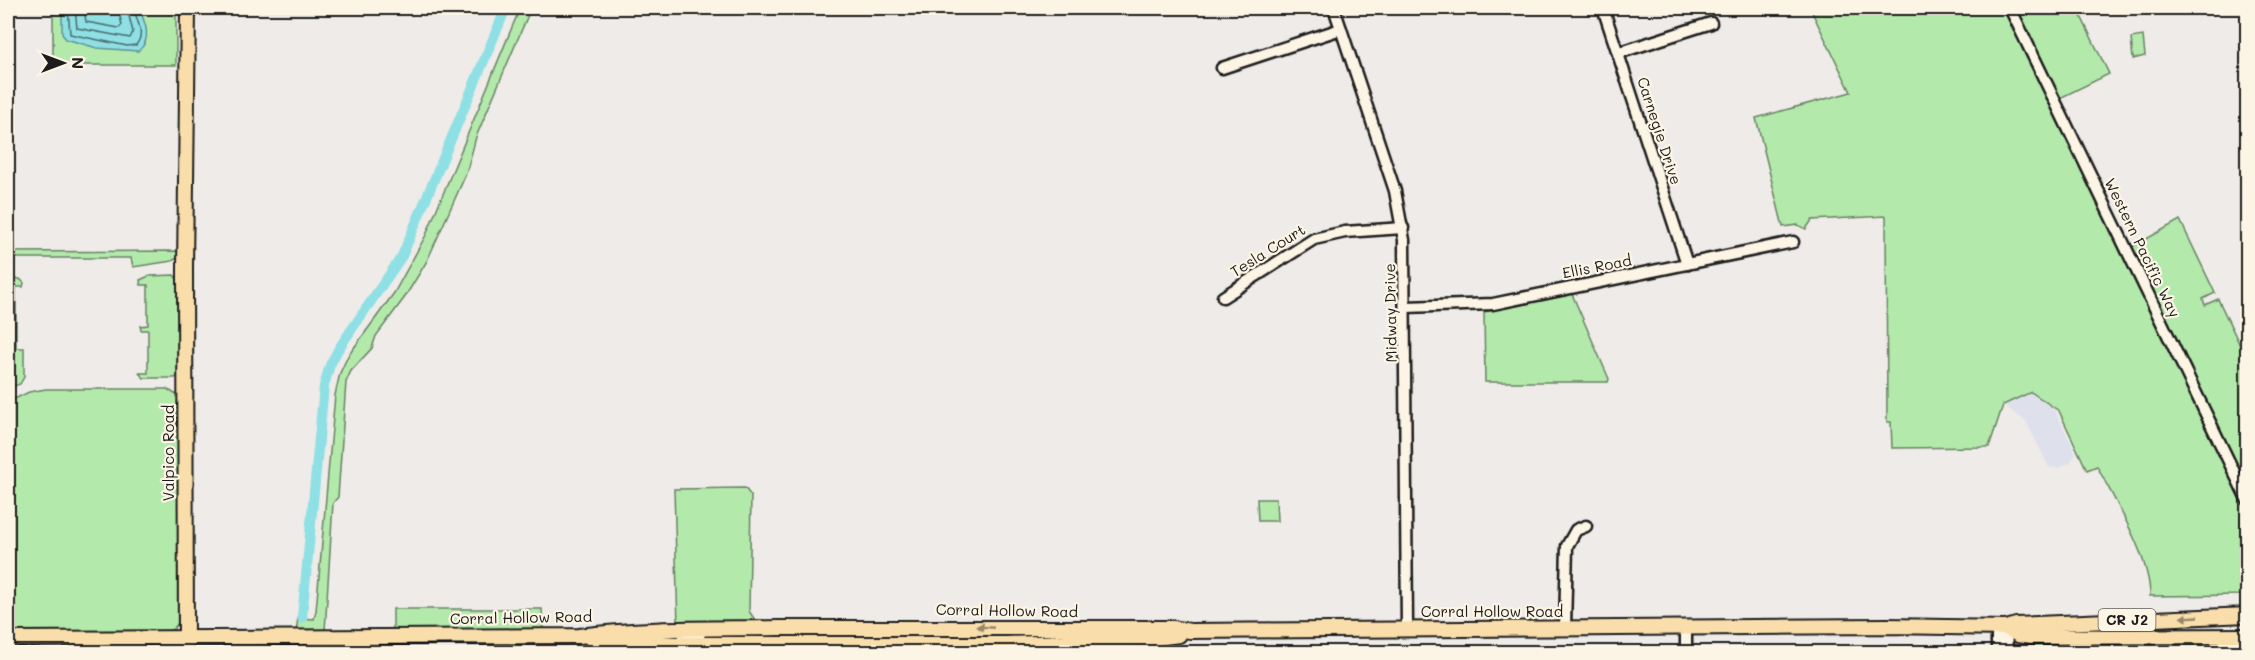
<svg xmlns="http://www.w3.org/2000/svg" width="2255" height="660" font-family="Mali,sans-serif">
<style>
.built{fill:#dee0ec}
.green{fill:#b3e9ab;stroke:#688264;stroke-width:1.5}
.water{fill:#8ee0e5;stroke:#609295;stroke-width:1.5}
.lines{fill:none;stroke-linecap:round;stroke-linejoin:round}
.shore{stroke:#4a6a6c;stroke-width:1.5}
.canal{stroke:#8ee0e5;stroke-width:10}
.minor-casing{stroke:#1c1c1c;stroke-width:15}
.major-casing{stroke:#1c1c1c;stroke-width:18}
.minor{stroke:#fcf5e5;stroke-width:10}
.major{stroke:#f9deab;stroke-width:14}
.oneway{fill:#96876b}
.labels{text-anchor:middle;stroke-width:4.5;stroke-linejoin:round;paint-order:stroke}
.shield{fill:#fcf5e5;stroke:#5f5d58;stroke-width:1.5}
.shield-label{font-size:14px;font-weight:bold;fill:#1c1c1c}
.street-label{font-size:15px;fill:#1c1c1c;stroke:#fcf5e5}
</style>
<rect width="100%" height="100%" fill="#eeebe8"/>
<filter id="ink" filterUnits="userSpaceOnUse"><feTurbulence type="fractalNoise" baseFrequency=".0167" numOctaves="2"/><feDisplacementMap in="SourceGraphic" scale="12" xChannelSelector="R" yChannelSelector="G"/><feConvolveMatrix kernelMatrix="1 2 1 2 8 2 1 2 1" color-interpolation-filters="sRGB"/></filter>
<g filter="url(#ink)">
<!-- built -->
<polygon class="built" points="2031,392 2054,408 2076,454 2070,463 2059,468 2049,467 2026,421 2003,405"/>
<!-- green -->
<g class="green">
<rect x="53" y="8" width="123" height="57"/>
<polygon points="520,8 531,8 476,137 466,174 427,261 405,297 376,336 372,348 351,371 346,382 338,497 333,503 325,631 296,632 298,618 314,619 316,611 335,395 340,373 348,356 394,293 426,235"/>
<path d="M1810,8H2006L2247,507V595L2150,596C2150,556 2115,502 2097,466L2087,470L2059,411L2031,392L2003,405L1989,447L1892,448L1891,422H1887L1886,216L1812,220L1806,229L1798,225L1783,227L1756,118L1851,92Z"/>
<polygon points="2017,8 2077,8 2109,74 2060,98"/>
<polygon points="2143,36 2145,56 2133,59 2131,38"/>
<polygon points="2180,220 2215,293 2203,299 2205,305 2218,299 2247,360 2247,486 2132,247"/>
<polygon points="179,251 179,257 172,261 133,267 131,258 8,258 8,252"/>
<polygon points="174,275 179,282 180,374 175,378 144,378 139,373 148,373 148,330 141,330 140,326 148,325 148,285 141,285 140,280 149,276"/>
<polygon points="13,279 20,279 24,283 23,287 16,287 16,348 24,348 24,377 20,384 8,388 8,285 12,285"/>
<polygon points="1572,294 1609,379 1608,382 1485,382 1484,312"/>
<polygon points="46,389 167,389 180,397 180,621 173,629 162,633 8,633 8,402 29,392"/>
<polygon points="745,488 751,496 749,611 755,620 754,625 678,626 674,489"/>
<polygon points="1257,499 1276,499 1277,521 1258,521"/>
<polygon points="393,609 542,609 543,630 393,631"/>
<polygon points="2248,642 2247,652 2014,652 2020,645 2026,643"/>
</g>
<!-- water -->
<path class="water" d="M62,8H139C145,22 153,40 138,51L97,48L66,39L62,34Z"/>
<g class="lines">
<!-- shore -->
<g class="shore">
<path d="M68,8L70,34L127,46L136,45C146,33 136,21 134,8"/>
<polyline points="75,8 77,28 130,38 133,32 127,8"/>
<polyline points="84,8 86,22 119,28 122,25 118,8"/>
</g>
<!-- canal -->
<polyline class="canal" points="302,618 324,386 330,365 339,348 402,256 506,8"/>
<!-- minor casing -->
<g class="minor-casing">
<g id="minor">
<polyline points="1334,8 1395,191 1404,240 1407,629"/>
<polyline points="1603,8 1687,264"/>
<polyline points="2010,8 2248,501"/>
<polyline points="1618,53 1711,23"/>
<polyline points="1222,68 1341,29"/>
<polyline points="1223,297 1314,239 1345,232 1403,228"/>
<polyline points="1406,307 1493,304 1793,242"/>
<polyline points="1565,628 1567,546 1576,530 1586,526"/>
<polyline points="1997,628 1997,652"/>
<polyline points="2006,628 2007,652"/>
<polyline points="677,652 677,644 686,636 700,634"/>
<polyline points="1686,652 1686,627"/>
</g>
</g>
<!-- major casing -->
<g class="major-casing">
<g id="major">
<polyline points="2006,628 2018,635 2030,637 2248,636"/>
<polyline points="590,638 677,644 1007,644 1150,639 1179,635"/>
<path d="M8,639L579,636C644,627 712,629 778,628C910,627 1041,629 1173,628L1190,631L1887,626L2006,628L2016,625L2248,615"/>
<polyline points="186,652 185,269 188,8"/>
</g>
</g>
<!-- minor -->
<use href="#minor" class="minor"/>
<!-- major -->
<use href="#major" class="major"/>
</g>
<!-- one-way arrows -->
<defs><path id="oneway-solid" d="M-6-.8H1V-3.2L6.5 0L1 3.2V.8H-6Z" transform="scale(1.5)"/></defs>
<g class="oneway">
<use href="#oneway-solid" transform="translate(2189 617) rotate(177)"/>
<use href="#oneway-solid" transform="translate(985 627) rotate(-175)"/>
</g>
</g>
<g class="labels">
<!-- shield labels -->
<rect class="shield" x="2098.5" y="609" width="57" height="22" rx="4.5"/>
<g class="shield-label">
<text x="2127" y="625">CR J2</text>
</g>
<!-- street labels -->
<g class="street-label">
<text transform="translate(1659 131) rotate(72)" y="5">Carnegie Drive</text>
<text transform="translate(2142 248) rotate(64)" y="5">Western Pacific Way</text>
<text transform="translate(1268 251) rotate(-32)" y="5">Tesla Court</text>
<text transform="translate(1597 267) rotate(-11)" y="5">Ellis Road</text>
<text transform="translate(1391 313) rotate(-91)" y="5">Midway Drive</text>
<text transform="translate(169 453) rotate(-90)" y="5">Valpico Road</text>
<text transform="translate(1007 611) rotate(1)" y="5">Corral Hollow Road</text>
<text x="1492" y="617">Corral Hollow Road</text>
<text transform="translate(521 618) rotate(-1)" y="5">Corral Hollow Road</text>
</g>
</g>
<!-- margin -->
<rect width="2255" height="660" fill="none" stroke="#fcf5e5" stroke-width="30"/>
<rect x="15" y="15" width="2225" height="630" fill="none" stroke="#1c1c1c" stroke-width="2" filter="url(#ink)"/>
<!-- north arrow -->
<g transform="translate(63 63) rotate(90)" stroke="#fcf5e5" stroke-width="4.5" paint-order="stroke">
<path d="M0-4.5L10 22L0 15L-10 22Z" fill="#1c1c1c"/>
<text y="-9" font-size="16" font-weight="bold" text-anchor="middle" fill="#1c1c1c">N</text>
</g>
</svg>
